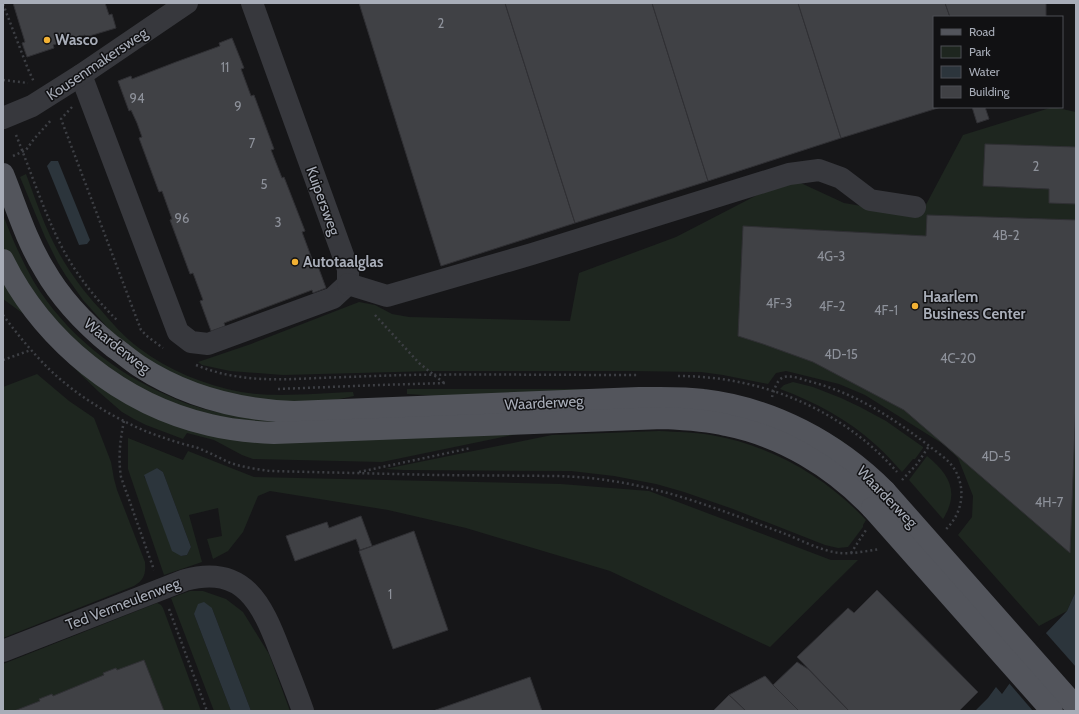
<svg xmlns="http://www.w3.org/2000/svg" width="1079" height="714" font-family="Cabin,sans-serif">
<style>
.green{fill:#1e261f;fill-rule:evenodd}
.water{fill:#2c353c}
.pier{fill:#161618}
.building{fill:#404145;stroke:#303034}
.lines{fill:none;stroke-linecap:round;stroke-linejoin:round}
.path{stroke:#3d3f44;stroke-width:2.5;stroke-dasharray:2 3;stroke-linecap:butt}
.minor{stroke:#37383d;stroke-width:22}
.major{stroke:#53555c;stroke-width:22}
.major-bridge{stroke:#53555c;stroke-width:22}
.poi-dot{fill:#f2b134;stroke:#111113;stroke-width:1.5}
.labels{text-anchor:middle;stroke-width:3;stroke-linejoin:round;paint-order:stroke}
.number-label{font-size:13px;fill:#8e929b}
.poi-label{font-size:15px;font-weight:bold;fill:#a8adb8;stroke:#111113;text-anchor:start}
.street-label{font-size:15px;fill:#a8adb8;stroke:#111113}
</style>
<rect width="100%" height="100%" fill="#161618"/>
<!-- green -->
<g class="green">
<polygon points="1053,107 1076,112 1076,591 1067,611 1039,626 958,535 972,517 973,496 958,458 943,444 865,395 839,384 786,371 776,373 768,384 723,375 701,372 629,371 432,371 283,375 230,371 202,365 198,362 251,344 359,302 375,305 392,314 409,317 570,321 579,273 676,237 790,178 844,203 920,216 963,135"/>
<path d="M26,174C36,201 45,228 59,253C70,273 84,292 100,309C112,323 124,337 139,348C168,370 204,385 241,392C275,398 318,393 353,392L354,396L306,406L199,389L126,348L83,300L66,276L58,263L45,237L20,177Z"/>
<path d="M3,215C12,238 22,261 34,282C65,333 115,373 169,396C178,400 186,404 195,406C206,410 217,412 228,414L754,426H263L163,404L77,348L10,261L3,246Z"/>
<polygon points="3,274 22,305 180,422 547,428 382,462 253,459 242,455 214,440 187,433 183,439 146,425 134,419 122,412 99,392 70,364 25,315 3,299"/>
<path d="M37,374L69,401L94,418L111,462L114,479L117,490L145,562C146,574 144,580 134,586L3,638V387Z"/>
<path d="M793,382L813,387L841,398L860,407L886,421L923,447V448L915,459H913L902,472C894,463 886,454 876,445C849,420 815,402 780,389L784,385Z"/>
<polygon points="407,389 660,389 748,398 781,409 813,424 842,441 866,460 842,448 470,398 407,394"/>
<path d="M659,431C677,432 694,432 711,435C770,445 825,476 866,520L863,525V527L848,547L838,548L825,545L733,509L684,492L656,484L614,476L571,471L403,470L385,469L552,435Z"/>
<path d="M128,438L183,460L188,451L254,477L561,484L649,491L831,560H858L770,647L610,571L466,528L388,510L270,491L258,496L243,532L228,551L213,559L207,539L222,536L218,508L189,515L202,562L164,575L128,469ZM157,468L163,472L191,547L187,555L181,556L144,476Z"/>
<path d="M927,456C949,474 960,492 943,519L909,480Z"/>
<polygon points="190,591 203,591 226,599 243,612 269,654 290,711 251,711 212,608 194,614 231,711 214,711 171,598"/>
<polygon points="157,603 161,605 163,608 201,711 3,711 3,664"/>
</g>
<!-- water -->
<g class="water">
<polygon points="51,161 58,161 90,240 87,244 79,245 47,166"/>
<polygon points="157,468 163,472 191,547 187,555 181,556 172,551 144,475"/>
<polygon points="1076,591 1076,711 975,711 988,698 996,687 1002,694 1046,633 1067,611"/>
<polygon points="204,602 212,608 251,711 231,711 194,614 198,604"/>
</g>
<!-- pier -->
<polygon class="pier" points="1045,632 1076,667 1076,711 1033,711 1008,682"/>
<!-- building -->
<g class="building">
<polygon points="13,3 105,3 109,15 112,14 116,28 86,37 85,35 53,45 54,48 27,57 22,43 25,42"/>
<polygon points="359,3 505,3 575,223 441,266"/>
<polygon points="505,3 652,3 708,181 575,223"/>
<polygon points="652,3 798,3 841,138 708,181"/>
<polygon points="798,3 945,3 950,17 934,17 934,107 941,107 841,138"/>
<polygon points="945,3 1046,3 1046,17 950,17"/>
<polygon points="232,38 244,68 241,69 251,96 254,95 274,149 271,150 282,178 284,177 305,231 302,232 312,259 315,258 326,288 313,293 312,290 224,323 225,326 211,331 200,301 203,300 193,273 190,274 170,220 172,219 162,191 159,192 139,138 142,137 137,123 131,110 129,111 118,81 131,76 132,79 176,62 220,46 219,43"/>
<polygon points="972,107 985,107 989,119 977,123"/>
<polygon points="985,144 1076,147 1076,204 1049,203 1049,189 983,186"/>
<polygon points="927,215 1076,220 1076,401 1070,553 904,410 813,362 763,344 738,336 743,226 926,236"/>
<polygon points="361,516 372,546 360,550 356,539 295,561 286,536 327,522 329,528"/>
<polygon points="414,531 448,630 393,649 359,551"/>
<polygon points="877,590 978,692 959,711 849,711 797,657 848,608 854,613"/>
<polygon points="144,660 164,711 14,711 40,701 39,699 52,694 53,696 104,675 103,673 116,668 117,670"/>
<polygon points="797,662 808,669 849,711 799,711 773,685"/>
<polygon points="765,676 773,685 799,711 746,711 729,695"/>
<polygon points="530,677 542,711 433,711"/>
<polygon points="729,695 746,711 713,711"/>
</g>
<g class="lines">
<!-- path -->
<g class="path">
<polyline points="3,4 28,69 34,82"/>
<polyline points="3,80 28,83"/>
<polyline points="72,107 61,119 141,330 148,337 163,348"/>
<path d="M16,135C32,174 45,216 65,253C79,278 98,302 118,321"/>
<polyline points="13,156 26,150 34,139 52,119"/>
<path d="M3,315C17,334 32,352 49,369C75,394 108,415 143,430C155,435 167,439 180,443C186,445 192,446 198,448C208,452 218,457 228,462C241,467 256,469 270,471L436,475L556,476C604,477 648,486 694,501C724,511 753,522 783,533C801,540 821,551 840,553C853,554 867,551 880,549"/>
<polyline points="375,315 419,363 444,383"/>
<polyline points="3,360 31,350"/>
<path d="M196,365C237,382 275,380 318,378C346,377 375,376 403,375C482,374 560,375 639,375"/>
<path d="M678,376C761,376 842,409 897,472"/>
<polyline points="278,389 379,385 447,383"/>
<path d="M772,397C774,390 777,379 784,377C792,375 801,379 808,381C855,393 890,416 928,445C936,452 947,458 953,467C967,487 963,514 945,530"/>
<path d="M124,421C120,440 118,458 121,477L154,570"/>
<polyline points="359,472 471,448"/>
<polyline points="902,480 917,464 929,446"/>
<polyline points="851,553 866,530"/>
<polyline points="169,609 207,711"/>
</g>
<!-- minor -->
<g class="minor">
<polyline points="81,75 178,332 191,342 208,344 333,298 348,284 348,269 252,3"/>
<polyline points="3,118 32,106 81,75 187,3"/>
<polyline points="348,284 387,296 532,254 789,174 819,170 841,178 870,200 915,207"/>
<path d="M3,651L185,580C244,564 262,604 280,651C288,671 296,691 303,711"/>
</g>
<!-- major -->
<g class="major">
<path d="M3,174C16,206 26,240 44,269C61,299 85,324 112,346C121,352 130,360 139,366C185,396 240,410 294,412L639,398C661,398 682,397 703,400C772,408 836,442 885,491"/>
<path d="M3,260C43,341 122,405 210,425C231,430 252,432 274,433L663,418C684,419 706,420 726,425C782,436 833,467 872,508"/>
</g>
<!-- major-bridge -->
<g class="major-bridge">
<polyline points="885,491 1076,707"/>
<polyline points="872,508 1052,711"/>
</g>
</g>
<!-- markers -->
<g class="poi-dot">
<circle cx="47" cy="40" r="4"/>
<circle cx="295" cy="262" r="4"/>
<circle cx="915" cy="306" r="4"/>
</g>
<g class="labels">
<!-- number labels -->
<g class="number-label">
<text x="441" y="28">2</text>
<text x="225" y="72">11</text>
<text x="137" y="103">94</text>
<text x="238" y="111">9</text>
<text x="252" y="148">7</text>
<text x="1036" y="171">2</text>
<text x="264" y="189">5</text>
<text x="182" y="223">96</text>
<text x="278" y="227">3</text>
<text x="1006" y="240">4B-2</text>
<text x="831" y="261">4G-3</text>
<text x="779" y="308">4F-3</text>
<text x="832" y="311">4F-2</text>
<text x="886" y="315">4F-1</text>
<text x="841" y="359">4D-15</text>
<text x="958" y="363">4C-20</text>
<text x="996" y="461">4D-5</text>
<text x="1049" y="507">4H-7</text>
<text x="390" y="599">1</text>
</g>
<!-- poi labels -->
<g class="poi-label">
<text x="55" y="45">Wasco</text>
<text x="303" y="267">Autotaalglas</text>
<text x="923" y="302">Haarlem<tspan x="923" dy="17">Business Center</tspan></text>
</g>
<!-- street labels -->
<g class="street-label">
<text transform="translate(97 64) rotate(-34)" y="5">Kousenmakersweg</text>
<text transform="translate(323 201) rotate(70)" y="5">Kuipersweg</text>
<text transform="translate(117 346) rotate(38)" y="5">Waarderweg</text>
<text transform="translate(544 403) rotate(-3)" y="5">Waarderweg</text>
<text transform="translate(887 497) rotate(46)" y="5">Waarderweg</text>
<text transform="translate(123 604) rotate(-21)" y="5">Ted Vermeulenweg</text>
</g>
</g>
<!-- border -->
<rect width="1079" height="714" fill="none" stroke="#a8adb8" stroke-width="8"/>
<!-- legend -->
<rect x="933" y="16" width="130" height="92" fill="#111113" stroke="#4d4f55"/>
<rect x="941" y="29" width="20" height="6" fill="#53555c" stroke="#4d4f55"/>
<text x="969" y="36" font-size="12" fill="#a8adb8">Road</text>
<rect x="941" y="46" width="20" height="12" fill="#1e261f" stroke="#4d4f55"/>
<text x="969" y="56" font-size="12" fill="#a8adb8">Park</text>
<rect x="941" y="66" width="20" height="12" fill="#2c353c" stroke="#4d4f55"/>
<text x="969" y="76" font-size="12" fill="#a8adb8">Water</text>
<rect x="941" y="86" width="20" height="12" fill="#404145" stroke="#4d4f55"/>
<text x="969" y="96" font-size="12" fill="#a8adb8">Building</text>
</svg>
